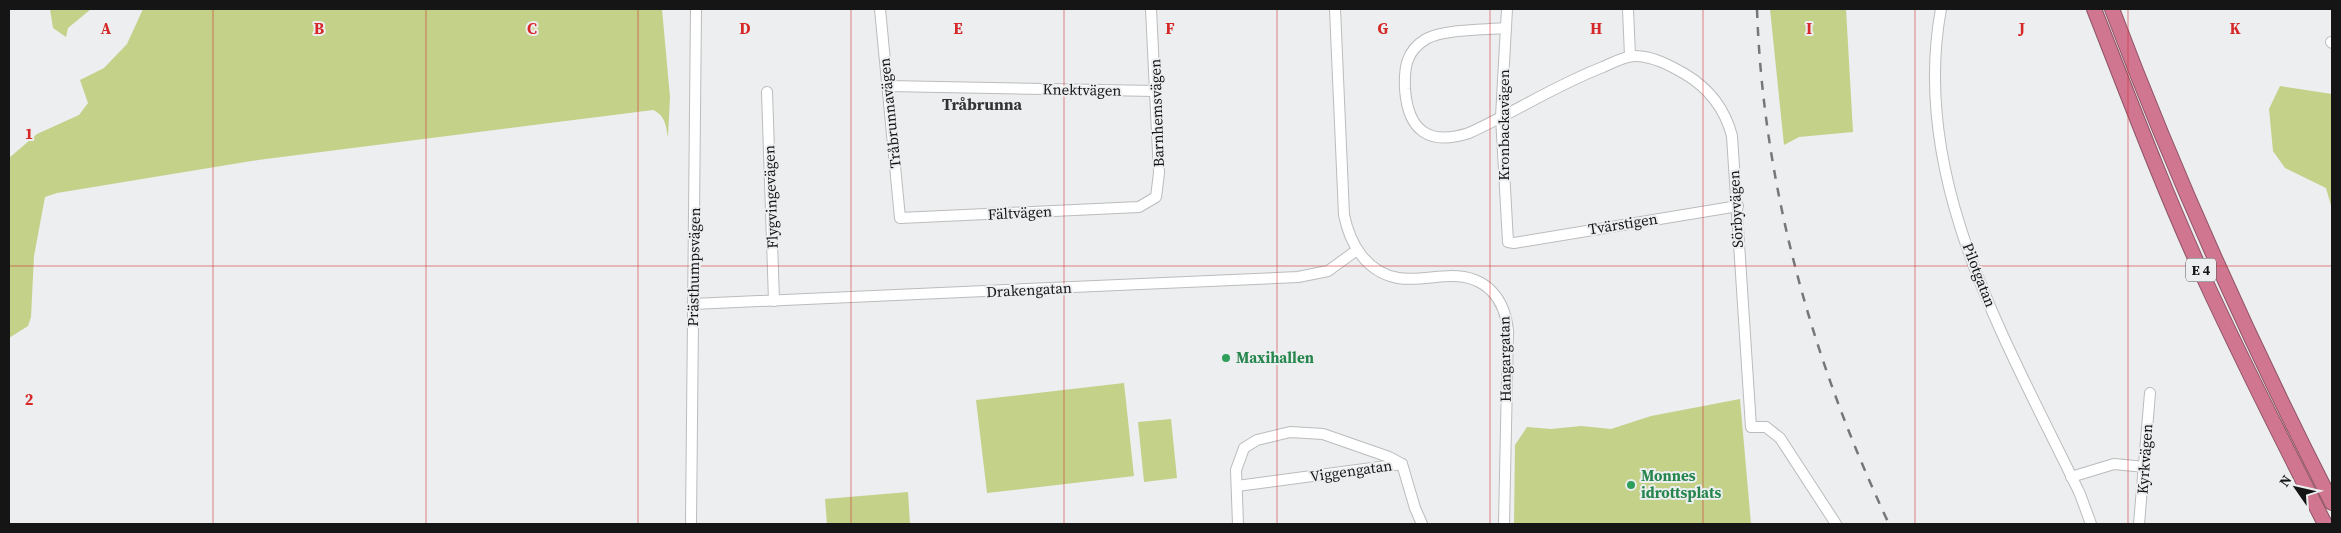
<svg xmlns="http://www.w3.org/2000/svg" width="2341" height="533" font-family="'Source Serif 4',serif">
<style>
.green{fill:#c3d189}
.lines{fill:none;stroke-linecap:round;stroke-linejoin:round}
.minor-casing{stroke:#babcbd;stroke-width:12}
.highway-casing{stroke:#8f5466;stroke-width:16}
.minor{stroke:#fff;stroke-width:10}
.highway{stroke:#d07691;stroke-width:14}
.rail{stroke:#767779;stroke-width:2.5;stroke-dasharray:9 9;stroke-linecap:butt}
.grid{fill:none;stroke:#d62828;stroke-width:1;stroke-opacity:0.55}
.leisure-dot{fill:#2e9e5b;stroke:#eceef0;stroke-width:2}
.labels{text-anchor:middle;stroke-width:4;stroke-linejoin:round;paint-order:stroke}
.shield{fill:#eceef0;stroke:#565657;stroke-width:1}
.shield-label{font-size:14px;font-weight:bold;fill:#151516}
.street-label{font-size:15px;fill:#151516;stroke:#eceef0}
.leisure-label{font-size:15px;font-weight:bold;fill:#27864d;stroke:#eceef0;text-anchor:start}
.neighbourhood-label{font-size:16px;font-weight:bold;fill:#323334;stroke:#eceef0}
.grid-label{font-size:16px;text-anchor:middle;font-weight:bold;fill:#d62828;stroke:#eceef0;stroke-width:4;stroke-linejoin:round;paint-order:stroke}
</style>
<rect width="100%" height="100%" fill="#eceef0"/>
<!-- green -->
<g class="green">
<polygon points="50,9 91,9 68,28 66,37 53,28"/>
<path d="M143,9H662L670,97L668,137C666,126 665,115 653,110L258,160L57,193L45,197L34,256L31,317L28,326L9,338V158L37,134L79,115L88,103L80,80L104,68L127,44Z"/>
<polygon points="1770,9 1846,9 1853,132 1799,137 1784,145"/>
<polygon points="2280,86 2332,94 2332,209 2326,188 2285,168 2273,151 2269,109"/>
<polygon points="1124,383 1134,476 987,493 976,400"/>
<polygon points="1740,399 1751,524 1514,524 1515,445 1527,427 1551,429 1581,426 1611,429 1651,416"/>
<polygon points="1171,419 1177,478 1144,482 1138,422"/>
<polygon points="908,492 910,524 827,524 825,499"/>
</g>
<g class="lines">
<!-- minor casing -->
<g class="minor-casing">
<g id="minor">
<polyline points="880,9 900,218 1139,207 1156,197 1159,173 1151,9"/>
<path d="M1335,9L1344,215C1350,244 1366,272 1398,278C1416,281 1434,276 1452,276C1486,276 1505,298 1508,331L1504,524"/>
<polyline points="1507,9 1501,117 1508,242 1514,243 1738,206"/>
<polyline points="1628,9 1630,56"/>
<path d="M1941,9C1909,181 2008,344 2080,494L2091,524"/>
<path d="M1506,28C1484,30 1444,29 1426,39C1406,51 1404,68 1405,89C1408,131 1429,146 1469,133C1515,112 1556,85 1603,67C1612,63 1625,56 1635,56C1653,56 1671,66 1685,74C1710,89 1725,109 1732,136L1751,427H1766L1780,438L1836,524"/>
<polyline points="2331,42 2332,43"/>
<polyline points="888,86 1156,91"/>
<polyline points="767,92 774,301"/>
<polyline points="693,304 1298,277 1328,271 1357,250"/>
<polyline points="2071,477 2114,464 2145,467"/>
<polyline points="1237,486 1402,464 1415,508 1422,524"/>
<polyline points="691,524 696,9"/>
<polyline points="1238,524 1236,470 1244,448 1257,440 1290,432 1323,434 1389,457 1402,464"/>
<polyline points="2139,524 2150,393"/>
</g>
</g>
<!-- highway casing -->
<g class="highway-casing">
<g id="highway">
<path d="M2094,9C2129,98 2163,188 2203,276C2242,360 2283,442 2325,524"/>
<path d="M2112,9C2176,178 2250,342 2332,503"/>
</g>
</g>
<!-- minor -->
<use href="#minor" class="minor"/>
<!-- highway -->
<use href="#highway" class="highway"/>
<!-- rail -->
<path class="rail" d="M1757,9C1763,187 1813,363 1889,524"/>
</g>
<!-- grid -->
<path class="grid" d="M213,9V524M426,9V524M638,9V524M851,9V524M1064,9V524M1277,9V524M1490,9V524M1703,9V524M1915,9V524M2128,9V524M9,266H2332"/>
<!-- markers -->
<g class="leisure-dot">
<circle cx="1226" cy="358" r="5"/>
<circle cx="1631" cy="485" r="5"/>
</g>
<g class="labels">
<!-- shield labels -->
<rect class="shield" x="2186" y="258.5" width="30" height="23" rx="4"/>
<g class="shield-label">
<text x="2201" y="275">E 4</text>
</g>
<!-- street labels -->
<g class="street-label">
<text transform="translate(1082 90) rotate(1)" y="5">Knektvägen</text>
<text transform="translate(890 113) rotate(-96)" y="5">Tråbrunnavägen</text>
<text transform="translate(1157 113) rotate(-92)" y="5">Barnhemsvägen</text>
<text transform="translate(1504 125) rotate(-90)" y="5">Kronbackavägen</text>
<text transform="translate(771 197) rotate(-92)" y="5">Flygvingevägen</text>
<text transform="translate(1736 209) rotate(-93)" y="5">Sörbyvägen</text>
<text transform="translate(1020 213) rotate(-3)" y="5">Fältvägen</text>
<text transform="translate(1623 224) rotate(-9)" y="5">Tvärstigen</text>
<text transform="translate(694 267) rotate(-89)" y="5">Prästhumpsvägen</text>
<text transform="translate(1979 275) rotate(69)" y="5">Pilotgatan</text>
<text transform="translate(1029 290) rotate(-3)" y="5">Drakengatan</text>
<text transform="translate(1505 359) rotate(-91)" y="5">Hangargatan</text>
<text transform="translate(2145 459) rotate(-86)" y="5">Kyrkvägen</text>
<text transform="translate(1351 471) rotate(-8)" y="5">Viggengatan</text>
</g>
<!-- leisure labels -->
<g class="leisure-label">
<text x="1236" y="363">Maxihallen</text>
<text x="1641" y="481">Monnes<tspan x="1641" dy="17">idrottsplats</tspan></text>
</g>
<!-- neighbourhood labels -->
<g class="neighbourhood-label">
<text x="982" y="110">Tråbrunna</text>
</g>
</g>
<g class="grid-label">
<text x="106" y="34">A</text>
<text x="319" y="34">B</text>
<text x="532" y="34">C</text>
<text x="745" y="34">D</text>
<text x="958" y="34">E</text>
<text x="1170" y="34">F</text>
<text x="1383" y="34">G</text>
<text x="1596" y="34">H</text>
<text x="1809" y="34">I</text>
<text x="2022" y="34">J</text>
<text x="2235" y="34">K</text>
<text x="29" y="139">1</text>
<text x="29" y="405">2</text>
</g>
<!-- border -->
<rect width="2341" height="533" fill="none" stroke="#151516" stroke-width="20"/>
<!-- north arrow -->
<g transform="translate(2296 488) rotate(304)" stroke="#eceef0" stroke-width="4" paint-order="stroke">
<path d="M0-4L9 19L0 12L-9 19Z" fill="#151516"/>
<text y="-8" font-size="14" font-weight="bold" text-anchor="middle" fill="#151516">N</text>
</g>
</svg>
